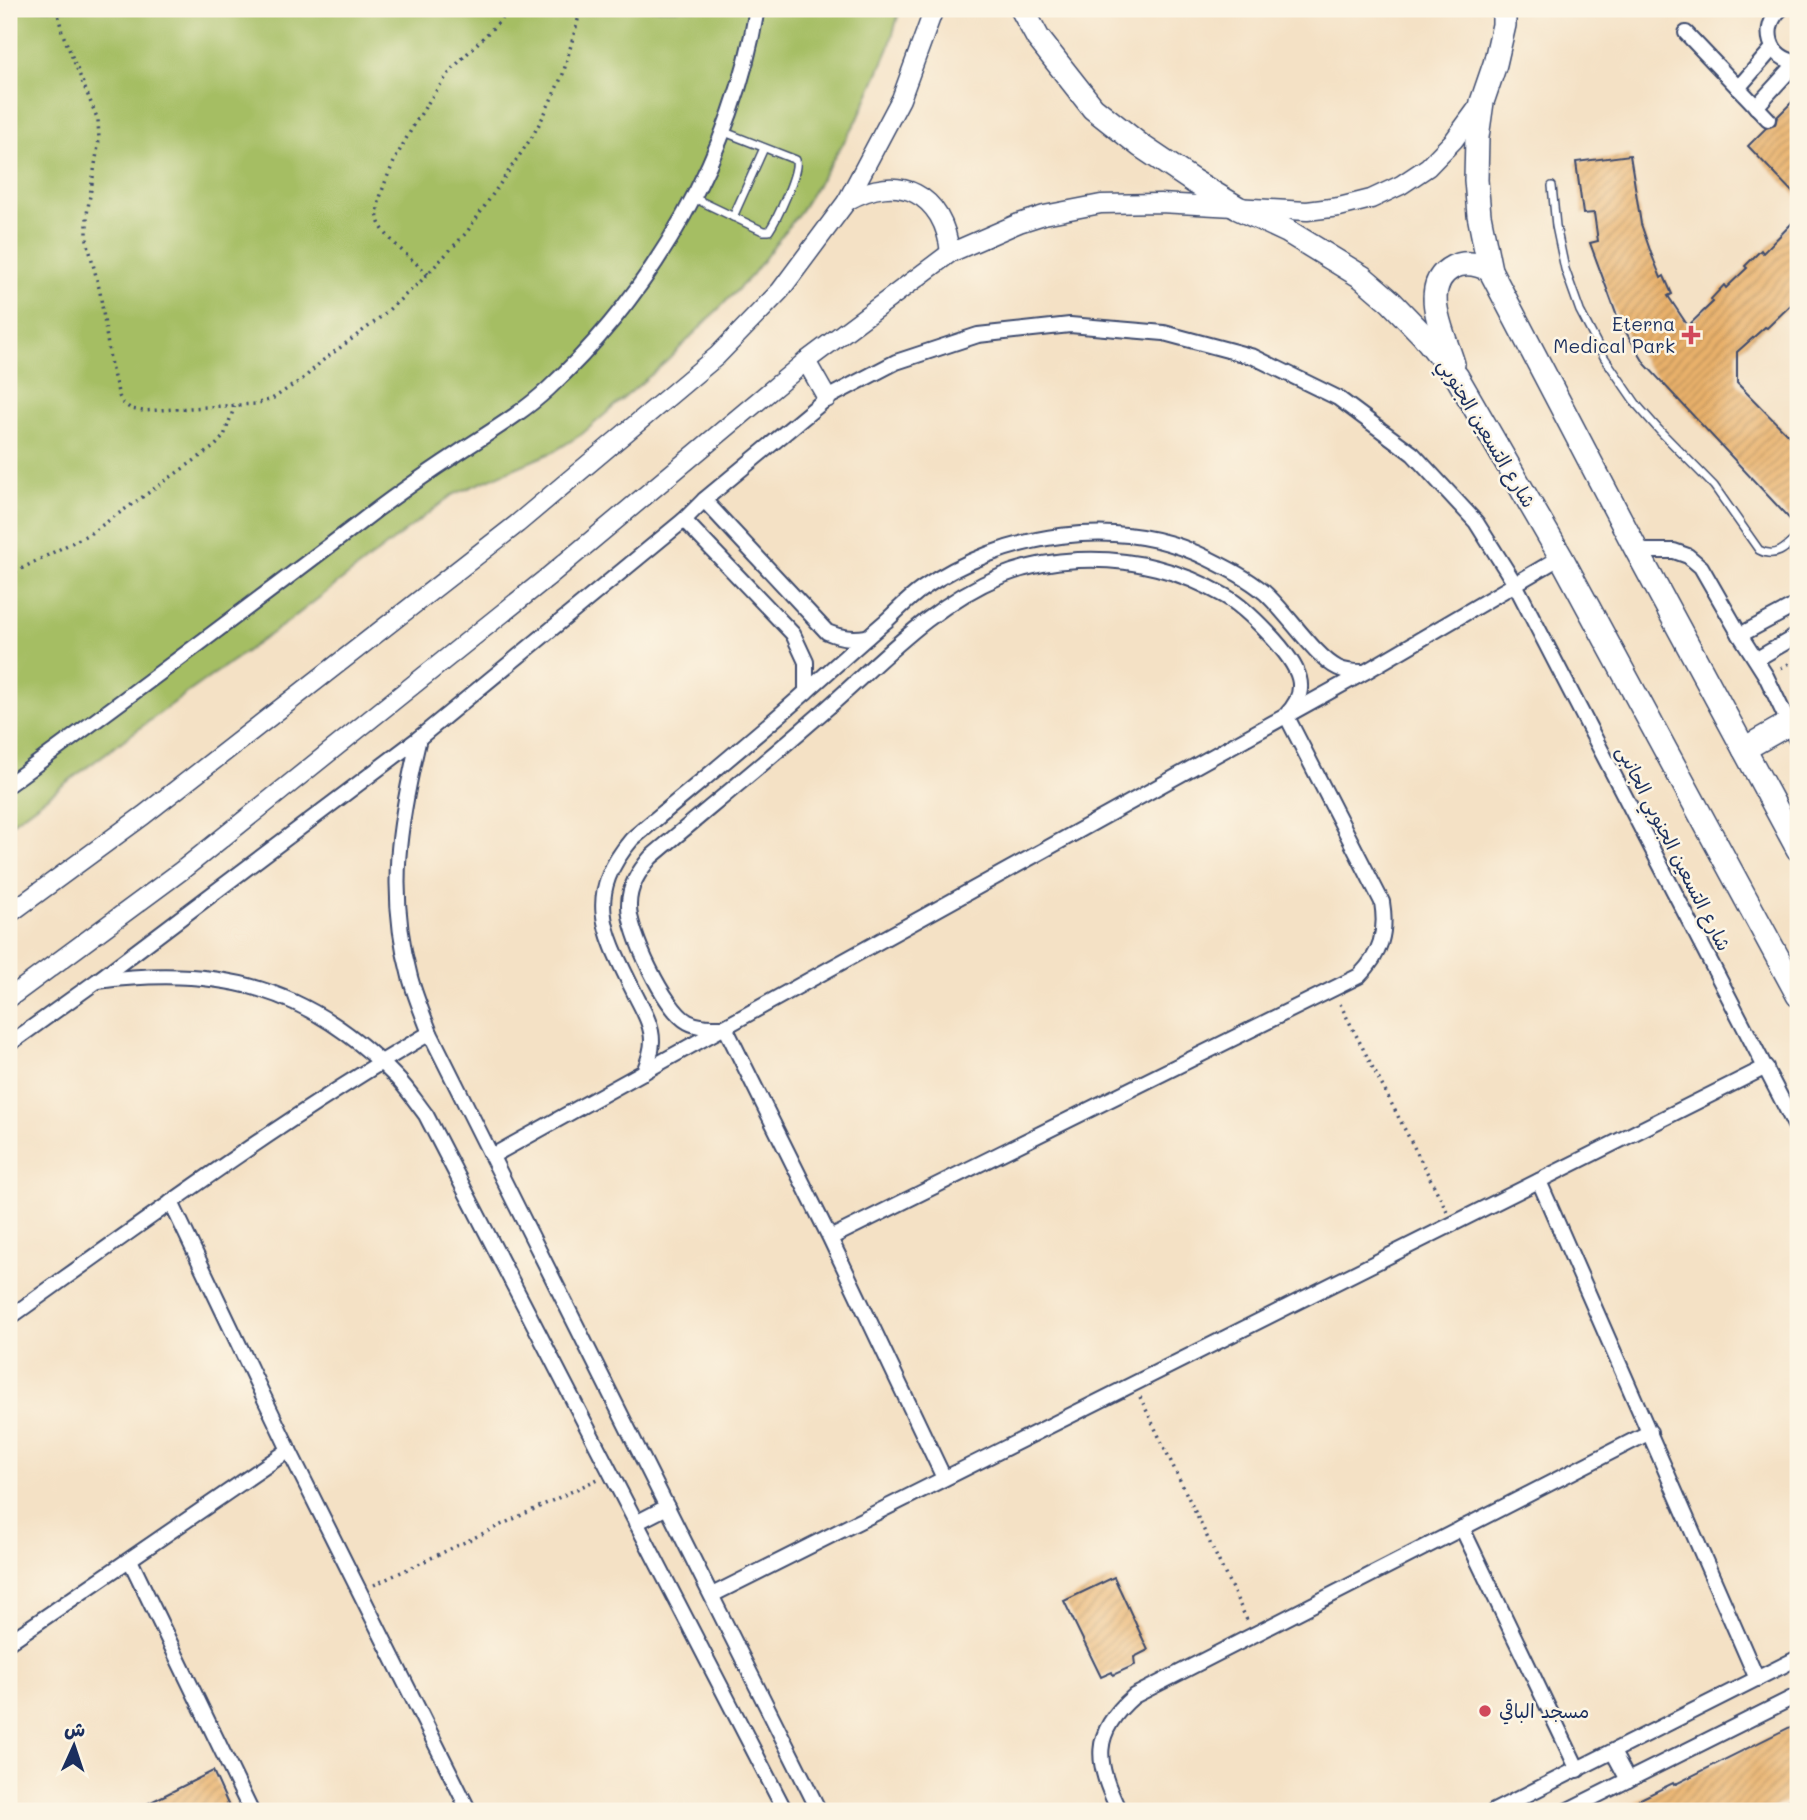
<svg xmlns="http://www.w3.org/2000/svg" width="1807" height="1820" font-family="Mali,'Playpen Sans Arabic',sans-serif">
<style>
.grass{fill:#a5be64;stroke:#607661;stroke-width:2}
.building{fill:url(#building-hatch)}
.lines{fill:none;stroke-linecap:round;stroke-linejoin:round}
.service-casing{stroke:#3c4a6d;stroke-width:10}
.minor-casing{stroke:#3c4a6d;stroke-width:18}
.tertiary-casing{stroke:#3c4a6d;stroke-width:21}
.primary-casing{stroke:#3c4a6d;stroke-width:26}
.path{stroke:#3c4a6d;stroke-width:3.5;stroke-dasharray:2 5;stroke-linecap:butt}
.service{stroke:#fff;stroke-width:7}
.minor{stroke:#fff;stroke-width:14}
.tertiary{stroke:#fff;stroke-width:18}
.primary{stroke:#fff;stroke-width:23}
.poi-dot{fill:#d1495b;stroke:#fcf5e5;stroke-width:2.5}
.labels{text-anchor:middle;stroke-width:5;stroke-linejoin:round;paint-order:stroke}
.poi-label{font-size:19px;fill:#1b2f5e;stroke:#fcf5e5;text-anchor:end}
.street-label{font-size:19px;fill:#1b2f5e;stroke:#fcf5e5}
</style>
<defs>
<pattern id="building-hatch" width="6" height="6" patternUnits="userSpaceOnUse" patternTransform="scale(1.75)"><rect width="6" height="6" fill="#e9b16a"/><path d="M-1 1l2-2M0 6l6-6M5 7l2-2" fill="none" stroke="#bc905a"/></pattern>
</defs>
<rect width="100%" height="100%" fill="#fcf5e5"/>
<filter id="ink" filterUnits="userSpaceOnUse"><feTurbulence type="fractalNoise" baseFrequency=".0143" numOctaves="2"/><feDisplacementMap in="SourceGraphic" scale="14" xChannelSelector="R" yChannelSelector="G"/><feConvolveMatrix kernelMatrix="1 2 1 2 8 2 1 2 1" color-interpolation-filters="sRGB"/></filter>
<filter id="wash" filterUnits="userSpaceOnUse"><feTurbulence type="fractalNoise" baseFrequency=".00686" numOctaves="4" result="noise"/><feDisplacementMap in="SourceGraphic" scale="28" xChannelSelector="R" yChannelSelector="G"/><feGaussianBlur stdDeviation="1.57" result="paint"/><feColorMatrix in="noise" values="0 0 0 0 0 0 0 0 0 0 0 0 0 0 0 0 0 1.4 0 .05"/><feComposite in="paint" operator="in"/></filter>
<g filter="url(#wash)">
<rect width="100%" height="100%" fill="#f4e1c5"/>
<!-- grass -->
<polygon class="grass" points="9,9 900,9 889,48 858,119 802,209 752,275 667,361 582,434 553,452 452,495 289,621 183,696 9,825"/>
<g id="blocks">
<!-- building -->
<g class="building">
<polygon points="1798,96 1798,198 1748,146 1766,128 1775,125 1777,117"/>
<polygon points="1630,155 1641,224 1651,253 1661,278 1664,276 1672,294 1668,296 1688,326 1713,302 1711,299 1724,285 1726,288 1747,268 1745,266 1761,250 1763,253 1798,217 1798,298 1767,328 1765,327 1737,352 1737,383 1798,445 1798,528 1645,364 1618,319 1590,243 1598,241 1594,213 1583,214 1576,162"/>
<polygon points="1114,1577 1148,1650 1134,1657 1135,1665 1113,1675 1112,1672 1101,1677 1064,1601"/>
<polygon points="1798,1723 1798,1796 1767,1811 1616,1811 1673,1783 1674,1785"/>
<polygon points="213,1771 231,1811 133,1811"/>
</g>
</g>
</g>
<g filter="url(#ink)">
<use href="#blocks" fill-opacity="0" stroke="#3c4a6d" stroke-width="2"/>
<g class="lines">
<!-- service casing -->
<g class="service-casing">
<g id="service">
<path d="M1552,186L1556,226L1565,269L1580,311L1604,357L1637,405L1659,430L1714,486L1759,550C1776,559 1786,548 1798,536"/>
<path d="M694,198L763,231H769C777,219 799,173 796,160L722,131"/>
<polyline points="733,217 764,148"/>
<polyline points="1790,544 1798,559"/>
</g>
</g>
<!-- minor casing -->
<g class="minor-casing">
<g id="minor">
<path d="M1781,9C1760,27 1769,60 1798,62"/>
<polyline points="1686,33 1768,119"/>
<polyline points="1738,88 1773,48"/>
<polyline points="1756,107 1797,62"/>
<path d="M704,500L827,632C841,638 852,639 867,637"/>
<polyline points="684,520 793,634 806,662 806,692"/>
<polyline points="1637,551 1674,551 1688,556 1701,567 1740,635 1766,676 1798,743"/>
<polyline points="1740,635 1798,604"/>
<polyline points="1757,659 1798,635"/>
<path d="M419,738C399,822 387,892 410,977C415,996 423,1015 430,1033L819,1811"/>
<path d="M9,784C126,699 242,612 358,524C390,499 423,476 458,453C488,433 521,414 548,389C655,290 733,152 757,9"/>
<path d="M98,981C220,965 309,987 396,1077C407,1088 416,1102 426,1115L785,1811"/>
<polyline points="9,1044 97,981 419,738 684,520 704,500 827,398 896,362 978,335 1070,325 1164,333 1254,357 1338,398 1413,454 1476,522 1515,584 1798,1131"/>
<path d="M644,1072C648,1062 652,1052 652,1041C652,1025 643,1010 636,996C606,935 582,898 632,839C690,790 750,742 807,691C833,668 859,644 886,621C898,610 909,598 922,589C1003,533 1119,513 1209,559C1229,569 1247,578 1264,592C1286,611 1315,657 1338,668C1346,672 1354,672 1363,672"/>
<polyline points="492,1156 1365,672 1561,557"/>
<polyline points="1539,1181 1757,1679"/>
<polyline points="171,1202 289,1450 469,1811"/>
<path d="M830,1238L1359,976C1381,954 1387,932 1382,902L1286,715C1296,705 1303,693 1299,678C1293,654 1246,608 1225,596C1204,584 1181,574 1157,568C1108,555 1048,557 1001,576C931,605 881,661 825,710C768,760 709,808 651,857C639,871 629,886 629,905C628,931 665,1010 688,1022C699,1028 712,1027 725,1027L830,1238L944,1478"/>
<path d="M9,1318C146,1220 284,1118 430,1033"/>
<polyline points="636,1523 667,1507"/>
<polyline points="1462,1528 1578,1770"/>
<polyline points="130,1560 251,1811"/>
<polyline points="712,1595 1766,1067"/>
<polyline points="9,1642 289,1450"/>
<polyline points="1613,1752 1628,1780"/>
<path d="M1119,1811C1096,1763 1090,1734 1134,1696L1650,1432"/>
<polyline points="1494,1811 1798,1658"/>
<polyline points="1566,1811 1798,1695"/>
</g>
</g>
<!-- tertiary casing -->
<g class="tertiary-casing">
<g id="tertiary">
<path d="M847,201C899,171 944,194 950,253"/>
<polyline points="806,361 827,398"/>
<polyline points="9,914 144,815 517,524 717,356 780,291 847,201 901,99 934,9"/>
<polyline points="9,998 181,871 549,576 806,361 950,253 1019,223 1044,215 1101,204 1160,203 1307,211 1339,207 1371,199 1401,185 1428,167 1454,140 1481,103"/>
</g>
</g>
<!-- primary casing -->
<g class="primary-casing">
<g id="primary">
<polyline points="1022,9 1038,38 1093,108 1141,146 1193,181 1238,208 1287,231 1362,277 1391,302 1423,335 1457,377 1561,557 1798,995"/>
<polyline points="1504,9 1504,25 1495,64 1482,102 1477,137 1476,180 1479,215 1490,270 1637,551 1798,849"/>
<path d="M1453,364C1445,336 1417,285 1453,267C1465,261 1478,264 1490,270"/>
<polyline points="1744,749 1788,724"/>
</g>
</g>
<!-- path -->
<g class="path">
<polyline points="57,9 62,32 98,120 99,140 87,214 87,240 100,292 111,366 119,396 123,403 131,409 143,411 255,404 272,399 304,378 322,361 376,321 420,282 467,232 532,137 544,115 563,74 581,9"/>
<path d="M428,274C415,262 381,235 378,219C372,185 434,88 458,63C476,44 494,28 511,9"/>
<polyline points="9,575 91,533 215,446 224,436 235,405"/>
<polyline points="1781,668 1798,659"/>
<polyline points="1340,1004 1447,1211"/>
<polyline points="1140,1397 1247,1620"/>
<polyline points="374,1585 598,1479"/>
</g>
<!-- service -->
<use href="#service" class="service"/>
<!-- minor -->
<use href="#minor" class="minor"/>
<!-- tertiary -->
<use href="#tertiary" class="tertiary"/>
<!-- primary -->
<use href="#primary" class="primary"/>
</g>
</g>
<!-- markers -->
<g class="poi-dot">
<path d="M1687.5 324.5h7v7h7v7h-7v7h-7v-7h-7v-7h7z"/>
<circle cx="1485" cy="1711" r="7"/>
</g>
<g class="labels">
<!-- poi labels -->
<g class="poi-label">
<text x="1675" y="331">Eterna<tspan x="1675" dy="22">Medical Park</tspan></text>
<text x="1499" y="1718" text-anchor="start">مسجد الباقي</text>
</g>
<!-- street labels -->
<g class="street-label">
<text transform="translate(1487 433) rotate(59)" y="7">شارع التسعين الجنوبي</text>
<text transform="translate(1674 848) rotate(63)" y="7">شارع التسعين الجنوبي الجانبى</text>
</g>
</g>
<!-- margin -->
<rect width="1807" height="1820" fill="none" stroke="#fcf5e5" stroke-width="35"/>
<!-- north arrow -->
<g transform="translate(74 1746) rotate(3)" stroke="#fcf5e5" stroke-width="5" paint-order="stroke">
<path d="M0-5L12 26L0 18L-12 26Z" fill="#1b2f5e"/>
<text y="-10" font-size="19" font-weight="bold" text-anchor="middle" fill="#1b2f5e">ش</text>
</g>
</svg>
